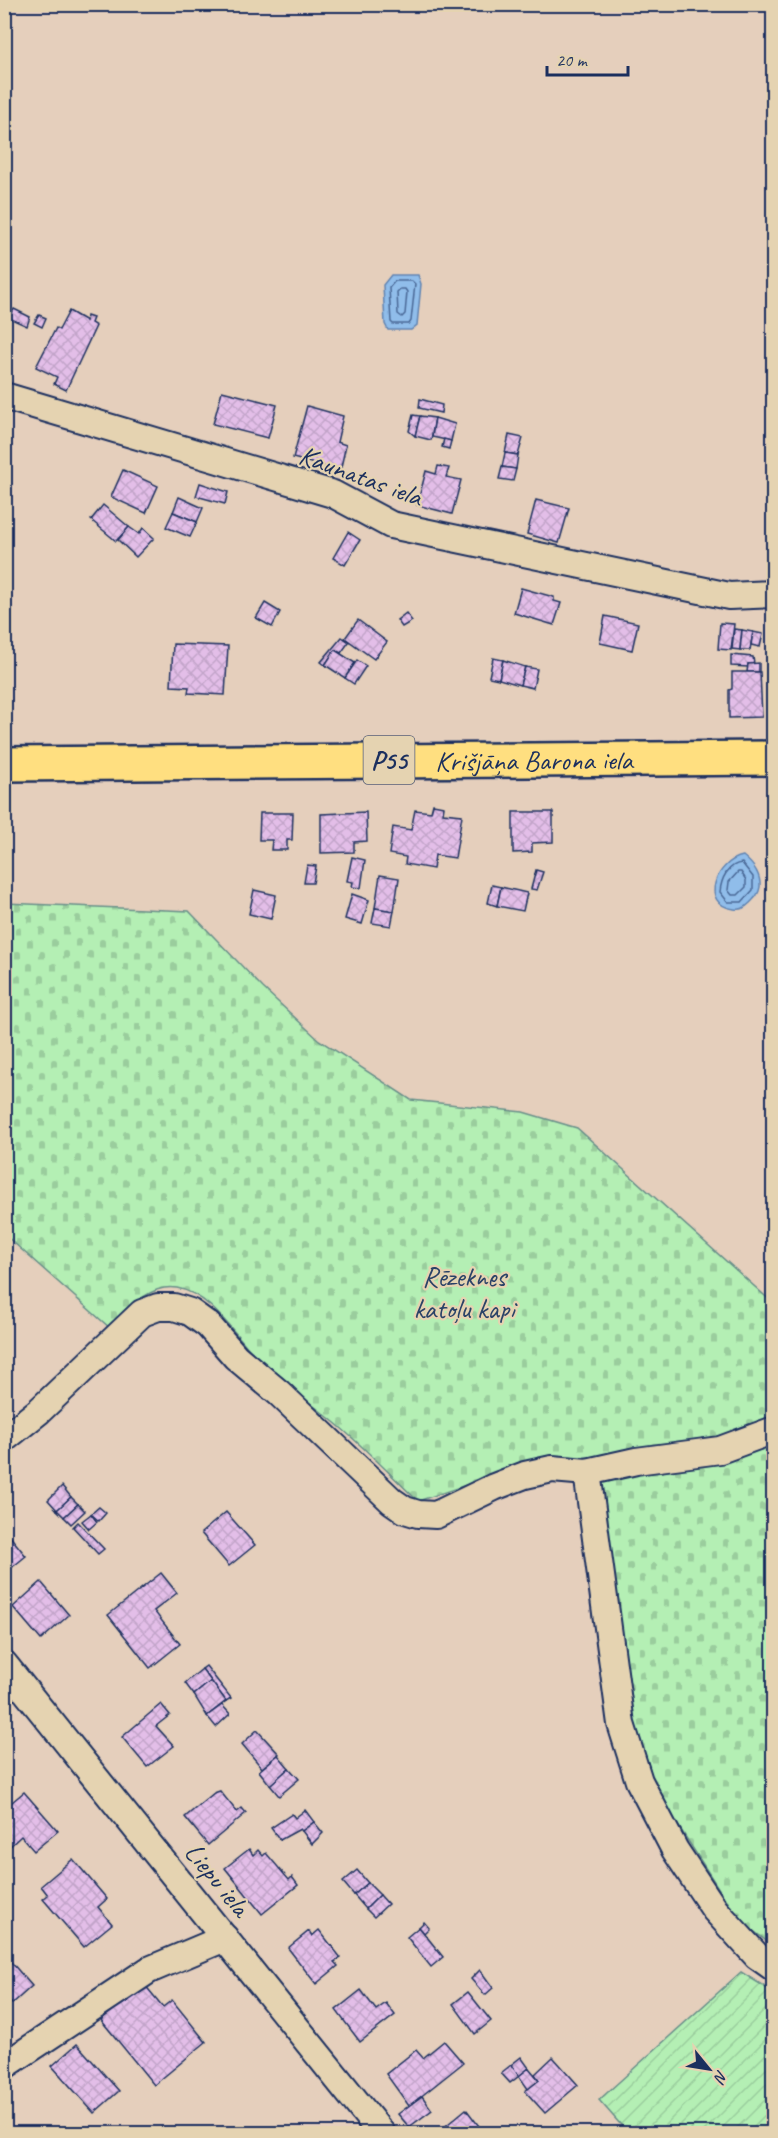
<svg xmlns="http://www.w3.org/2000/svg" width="778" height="2138" font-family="Caveat,sans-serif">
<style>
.cemetery{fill:url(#cemetery-stones);stroke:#688f89;stroke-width:1.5}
.garden{fill:url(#garden-furrows);stroke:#688f89;stroke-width:1.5}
.water{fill:#90bdea;stroke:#6184b2;stroke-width:1.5}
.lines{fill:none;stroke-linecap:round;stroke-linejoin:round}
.shore{stroke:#4a6896;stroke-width:1.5}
.building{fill:url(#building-cross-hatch);stroke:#1b2f5e;stroke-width:1.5}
.street-casing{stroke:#1b2f5e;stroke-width:30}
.primary-casing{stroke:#1b2f5e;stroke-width:38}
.street{stroke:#e5d3b1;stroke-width:26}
.primary{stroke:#ffdf80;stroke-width:33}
.labels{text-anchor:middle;stroke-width:4.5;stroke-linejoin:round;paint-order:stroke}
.shield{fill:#e5d3b1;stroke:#586077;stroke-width:1.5}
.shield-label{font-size:27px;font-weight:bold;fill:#1b2f5e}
.street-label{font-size:28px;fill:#1b2f5e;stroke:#e5d3b1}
.park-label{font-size:28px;fill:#2a4267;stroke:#e5d3b1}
</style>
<defs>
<pattern id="cemetery-stones" width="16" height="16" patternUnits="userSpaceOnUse" patternTransform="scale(1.5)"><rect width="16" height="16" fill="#b4efb4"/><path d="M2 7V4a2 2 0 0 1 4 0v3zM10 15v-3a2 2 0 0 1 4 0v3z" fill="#9acd9d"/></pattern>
<pattern id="garden-furrows" width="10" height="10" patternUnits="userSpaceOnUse" patternTransform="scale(1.5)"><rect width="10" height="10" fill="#b4efb4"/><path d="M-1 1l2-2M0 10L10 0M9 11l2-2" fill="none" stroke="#9acd9d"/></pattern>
<pattern id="building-cross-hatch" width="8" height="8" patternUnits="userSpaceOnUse" patternTransform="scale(1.5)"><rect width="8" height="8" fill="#e3bee8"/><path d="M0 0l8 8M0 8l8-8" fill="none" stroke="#c2a4c9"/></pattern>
</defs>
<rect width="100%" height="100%" fill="#e5cfbc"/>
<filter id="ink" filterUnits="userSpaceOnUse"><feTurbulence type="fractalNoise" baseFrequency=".0167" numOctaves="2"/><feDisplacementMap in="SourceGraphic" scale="12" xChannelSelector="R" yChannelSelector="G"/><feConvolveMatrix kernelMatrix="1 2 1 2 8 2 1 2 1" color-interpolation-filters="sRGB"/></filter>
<g filter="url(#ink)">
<!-- cemetery -->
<path class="cemetery" d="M5,903L189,911L263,988L319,1040L411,1100L523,1112L577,1128L773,1303V1946L738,1919L667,1808L631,1735L599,1520L564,1456L526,1465L418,1501C395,1479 373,1456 349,1435C321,1409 288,1389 261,1362C237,1339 212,1294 177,1288C149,1283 127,1311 110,1328L5,1235Z"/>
<!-- garden -->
<polygon class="garden" points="741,1972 773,1992 773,2133 628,2133 599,2100"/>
<!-- water -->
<g class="water">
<polygon points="391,275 418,275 421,284 417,325 411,330 388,330 385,324 383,285"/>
<path d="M743,856C753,864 761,874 760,887C759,894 755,898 750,903C745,908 741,910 734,909C698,904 717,861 743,856Z"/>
</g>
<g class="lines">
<!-- shore -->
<g class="shore">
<polygon points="395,281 412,281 415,284 411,321 409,324 393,324 391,322 389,288"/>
<polygon points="400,289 405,289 407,292 405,314 402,317 398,314 397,292"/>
<path d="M742,863L753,877V890L742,902H728L720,892C721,879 728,864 742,863Z"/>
<polygon points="738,872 741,872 746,880 746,887 738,895 732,895 728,890 729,882"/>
</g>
</g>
<!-- building -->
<g class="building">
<polygon points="14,309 30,317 27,326 9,318"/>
<polygon points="69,311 86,321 87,316 93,318 91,323 96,326 66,390 54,384 57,377 36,367 56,328 59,330"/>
<polygon points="39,315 46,318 42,327 34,323"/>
<polygon points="222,391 277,405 268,438 213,424"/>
<polygon points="420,399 442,405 441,413 419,408"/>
<polygon points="307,406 343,416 337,442 346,445 340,471 293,458"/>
<polygon points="413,415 420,416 415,436 409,431"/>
<polygon points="420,416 435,418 431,440 415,436"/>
<polygon points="435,418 455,424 451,441 432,437"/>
<polygon points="509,435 523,438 518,455 505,453"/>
<polygon points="444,439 451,441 449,449 442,447"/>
<polygon points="505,453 518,455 516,469 502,467"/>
<polygon points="438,466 449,468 446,477 461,480 452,514 417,505 426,471 436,474"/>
<polygon points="502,467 516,469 513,481 499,479"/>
<polygon points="123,470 158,486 146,513 111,497"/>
<polygon points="200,483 228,492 225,504 196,496"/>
<polygon points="179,497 203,508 197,522 173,512"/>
<polygon points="536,500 569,508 559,543 527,534"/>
<polygon points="103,505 129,527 116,541 91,520"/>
<polygon points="173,512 197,522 190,537 166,527"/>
<polygon points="129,527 139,534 143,528 154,538 136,557 118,540"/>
<polygon points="348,532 360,540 345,565 333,558"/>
<polygon points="521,588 554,597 554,601 561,603 554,625 514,613"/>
<polygon points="265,603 280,612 272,627 256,618"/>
<polygon points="406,613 412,621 402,627 397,620"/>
<polygon points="605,616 638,623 632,650 600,643"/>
<polygon points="358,620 387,642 374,659 345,638"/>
<polygon points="720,623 734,624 731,650 718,649"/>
<polygon points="734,629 742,630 740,650 732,649"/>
<polygon points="742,630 753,632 750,650 740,650"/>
<polygon points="753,632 763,634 760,647 751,645"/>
<polygon points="342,637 349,642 341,653 335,650 325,665 321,662"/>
<polygon points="173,644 228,646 225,695 188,693 189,687 171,686"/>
<polygon points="335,650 355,663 345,678 325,665"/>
<polygon points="731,655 753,657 754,664 748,664 748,667 731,666"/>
<polygon points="493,658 503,660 499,679 489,677"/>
<polygon points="357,660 366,666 354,684 345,678"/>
<polygon points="503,660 525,667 520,685 499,679"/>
<polygon points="759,663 759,672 747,672 748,664"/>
<polygon points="525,667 537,669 533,688 520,685"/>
<polygon points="732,672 760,672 762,717 729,718 729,690 732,689"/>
<polygon points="433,804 444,806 443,813 462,815 455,858 435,855 433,869 405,864 406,857 389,854 393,827 411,830 415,810 431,812"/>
<polygon points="366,812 367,841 354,842 354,852 321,853 321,814"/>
<polygon points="513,812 553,812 553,842 532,843 532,852 513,853"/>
<polygon points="260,813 293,813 292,840 287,840 287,850 271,850 272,840 259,840"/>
<polygon points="352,857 365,860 361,888 352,887 353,882 347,881"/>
<polygon points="307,865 316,866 313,883 304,883"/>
<polygon points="536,870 543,872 537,890 531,889"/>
<polygon points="380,875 399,878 394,911 375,908"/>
<polygon points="492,885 501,887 497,906 488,903"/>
<polygon points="501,887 527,893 523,911 497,906"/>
<polygon points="254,890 276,895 271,919 249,914"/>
<polygon points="352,894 369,900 362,924 345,919"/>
<polygon points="375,908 394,911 391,926 372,923"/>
<polygon points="62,1486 71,1497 57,1510 48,1500"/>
<polygon points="71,1497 78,1504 64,1517 57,1510"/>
<polygon points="78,1504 85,1511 71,1524 64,1517"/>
<polygon points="99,1507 106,1513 99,1521 91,1514"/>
<polygon points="226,1512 255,1545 229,1566 201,1533"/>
<polygon points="91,1514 97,1522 89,1529 82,1521"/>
<polygon points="78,1522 104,1549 98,1554 73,1527"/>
<polygon points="4,1529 26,1556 4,1574"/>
<polygon points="161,1573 177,1593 154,1611 180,1644 150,1668 108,1615"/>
<polygon points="41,1582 69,1615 41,1640 13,1607"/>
<polygon points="206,1666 231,1698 226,1701 202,1669"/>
<polygon points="202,1669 211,1681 194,1695 185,1683"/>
<polygon points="211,1681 226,1701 207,1716 194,1695"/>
<polygon points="161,1704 170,1715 156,1726 174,1746 147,1767 122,1737"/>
<polygon points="222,1705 230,1714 216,1727 207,1716"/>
<polygon points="257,1730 279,1754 262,1768 242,1744"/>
<polygon points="278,1755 289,1768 270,1785 259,1771"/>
<polygon points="289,1768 299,1779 279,1796 270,1785"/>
<polygon points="220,1791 237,1812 242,1808 246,1813 208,1845 185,1817 214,1793"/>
<polygon points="24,1792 58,1831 34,1851 21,1836 6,1850 4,1805 6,1807"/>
<polygon points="305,1810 314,1822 302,1831 300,1829 280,1840 271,1828 292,1814 295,1818"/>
<polygon points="314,1822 323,1833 312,1844 302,1831"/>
<polygon points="249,1849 253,1855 258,1850 263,1856 266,1853 289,1880 292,1877 298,1885 262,1914 225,1868"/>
<polygon points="73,1859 107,1899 98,1907 112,1924 84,1947 43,1899 48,1895 41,1886"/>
<polygon points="357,1870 368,1883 354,1895 343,1882"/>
<polygon points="368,1883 380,1895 366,1909 354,1895"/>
<polygon points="380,1895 388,1904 374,1917 366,1909"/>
<polygon points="424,1922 429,1928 424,1933 419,1927"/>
<polygon points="419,1927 443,1957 431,1967 407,1937"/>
<polygon points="319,1930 341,1958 334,1962 338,1966 316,1984 288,1948 309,1931 312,1936"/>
<polygon points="4,1954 32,1986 12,2004 4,1996"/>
<polygon points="480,1970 493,1988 485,1995 471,1979"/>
<polygon points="144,1984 163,2007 172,2000 206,2042 154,2085 101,2020"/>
<polygon points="361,1990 376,2010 386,2003 395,2015 360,2042 336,2010"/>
<polygon points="468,1992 491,2021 475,2034 453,2004"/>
<polygon points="444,2041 463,2063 409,2106 386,2074 416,2050 423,2058"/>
<polygon points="77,2044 119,2091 94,2113 52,2066"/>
<polygon points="521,2057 529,2068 519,2076 511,2065"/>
<polygon points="553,2057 578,2085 545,2113 525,2091 539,2080 535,2074"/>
<polygon points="511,2065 519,2076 510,2083 501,2073"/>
<polygon points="529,2068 539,2080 528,2089 519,2076"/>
<polygon points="422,2096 432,2110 409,2127 398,2114"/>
<polygon points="466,2109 485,2134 436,2134"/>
</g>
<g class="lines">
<!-- street casing -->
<g class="street-casing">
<g id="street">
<polyline points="4,396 333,494 391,525 729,596 774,594"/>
<polyline points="4,1439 39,1411 142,1313 158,1307 174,1307 190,1312 208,1325 236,1357 279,1393 392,1501 405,1510 418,1514 436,1515 494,1487 525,1475 552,1469 587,1472 636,1461 720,1450 774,1430"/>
<polyline points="587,1472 621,1724 639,1781 675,1850 715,1910 757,1956 774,1968"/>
<polyline points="4,1664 382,2134"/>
<polyline points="4,2066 149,1970 225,1938"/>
</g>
</g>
<!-- primary casing -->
<g class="primary-casing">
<g id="primary">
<path id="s1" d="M4,764L774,758"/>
</g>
</g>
<!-- street -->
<use href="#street" class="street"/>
<!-- primary -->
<use href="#primary" class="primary"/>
</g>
</g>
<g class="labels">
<!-- shield labels -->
<rect class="shield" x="363.5" y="736" width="51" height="48" rx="4.5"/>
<g class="shield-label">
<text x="389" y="769">P55</text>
</g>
<!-- street labels -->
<g class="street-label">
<text transform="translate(361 475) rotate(20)" y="10">Kaunatas iela</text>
<text dy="10" stroke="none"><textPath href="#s1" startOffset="530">Krišjāņa Barona iela</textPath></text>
<text transform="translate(218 1879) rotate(51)" y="10">Liepu iela</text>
</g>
<!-- park labels -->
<g class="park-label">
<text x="464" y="1286">Rēzeknes<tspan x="464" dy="32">katoļu kapi</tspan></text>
</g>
</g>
<!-- margin -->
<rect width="778" height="2138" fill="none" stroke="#e5d3b1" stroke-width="24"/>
<rect x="12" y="12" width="754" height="2114" fill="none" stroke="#1b2f5e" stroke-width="2" filter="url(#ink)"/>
<!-- north arrow -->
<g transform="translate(709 2069) rotate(120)" stroke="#e5d3b1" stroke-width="4.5" paint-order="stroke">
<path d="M0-4.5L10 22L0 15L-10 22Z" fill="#1b2f5e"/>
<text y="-9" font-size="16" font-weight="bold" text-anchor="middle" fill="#1b2f5e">N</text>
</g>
<!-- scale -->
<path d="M547 66v9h81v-9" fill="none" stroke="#1b2f5e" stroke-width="3"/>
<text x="556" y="66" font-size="18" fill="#1b2f5e" stroke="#e5d3b1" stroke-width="4.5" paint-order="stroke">20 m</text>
</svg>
